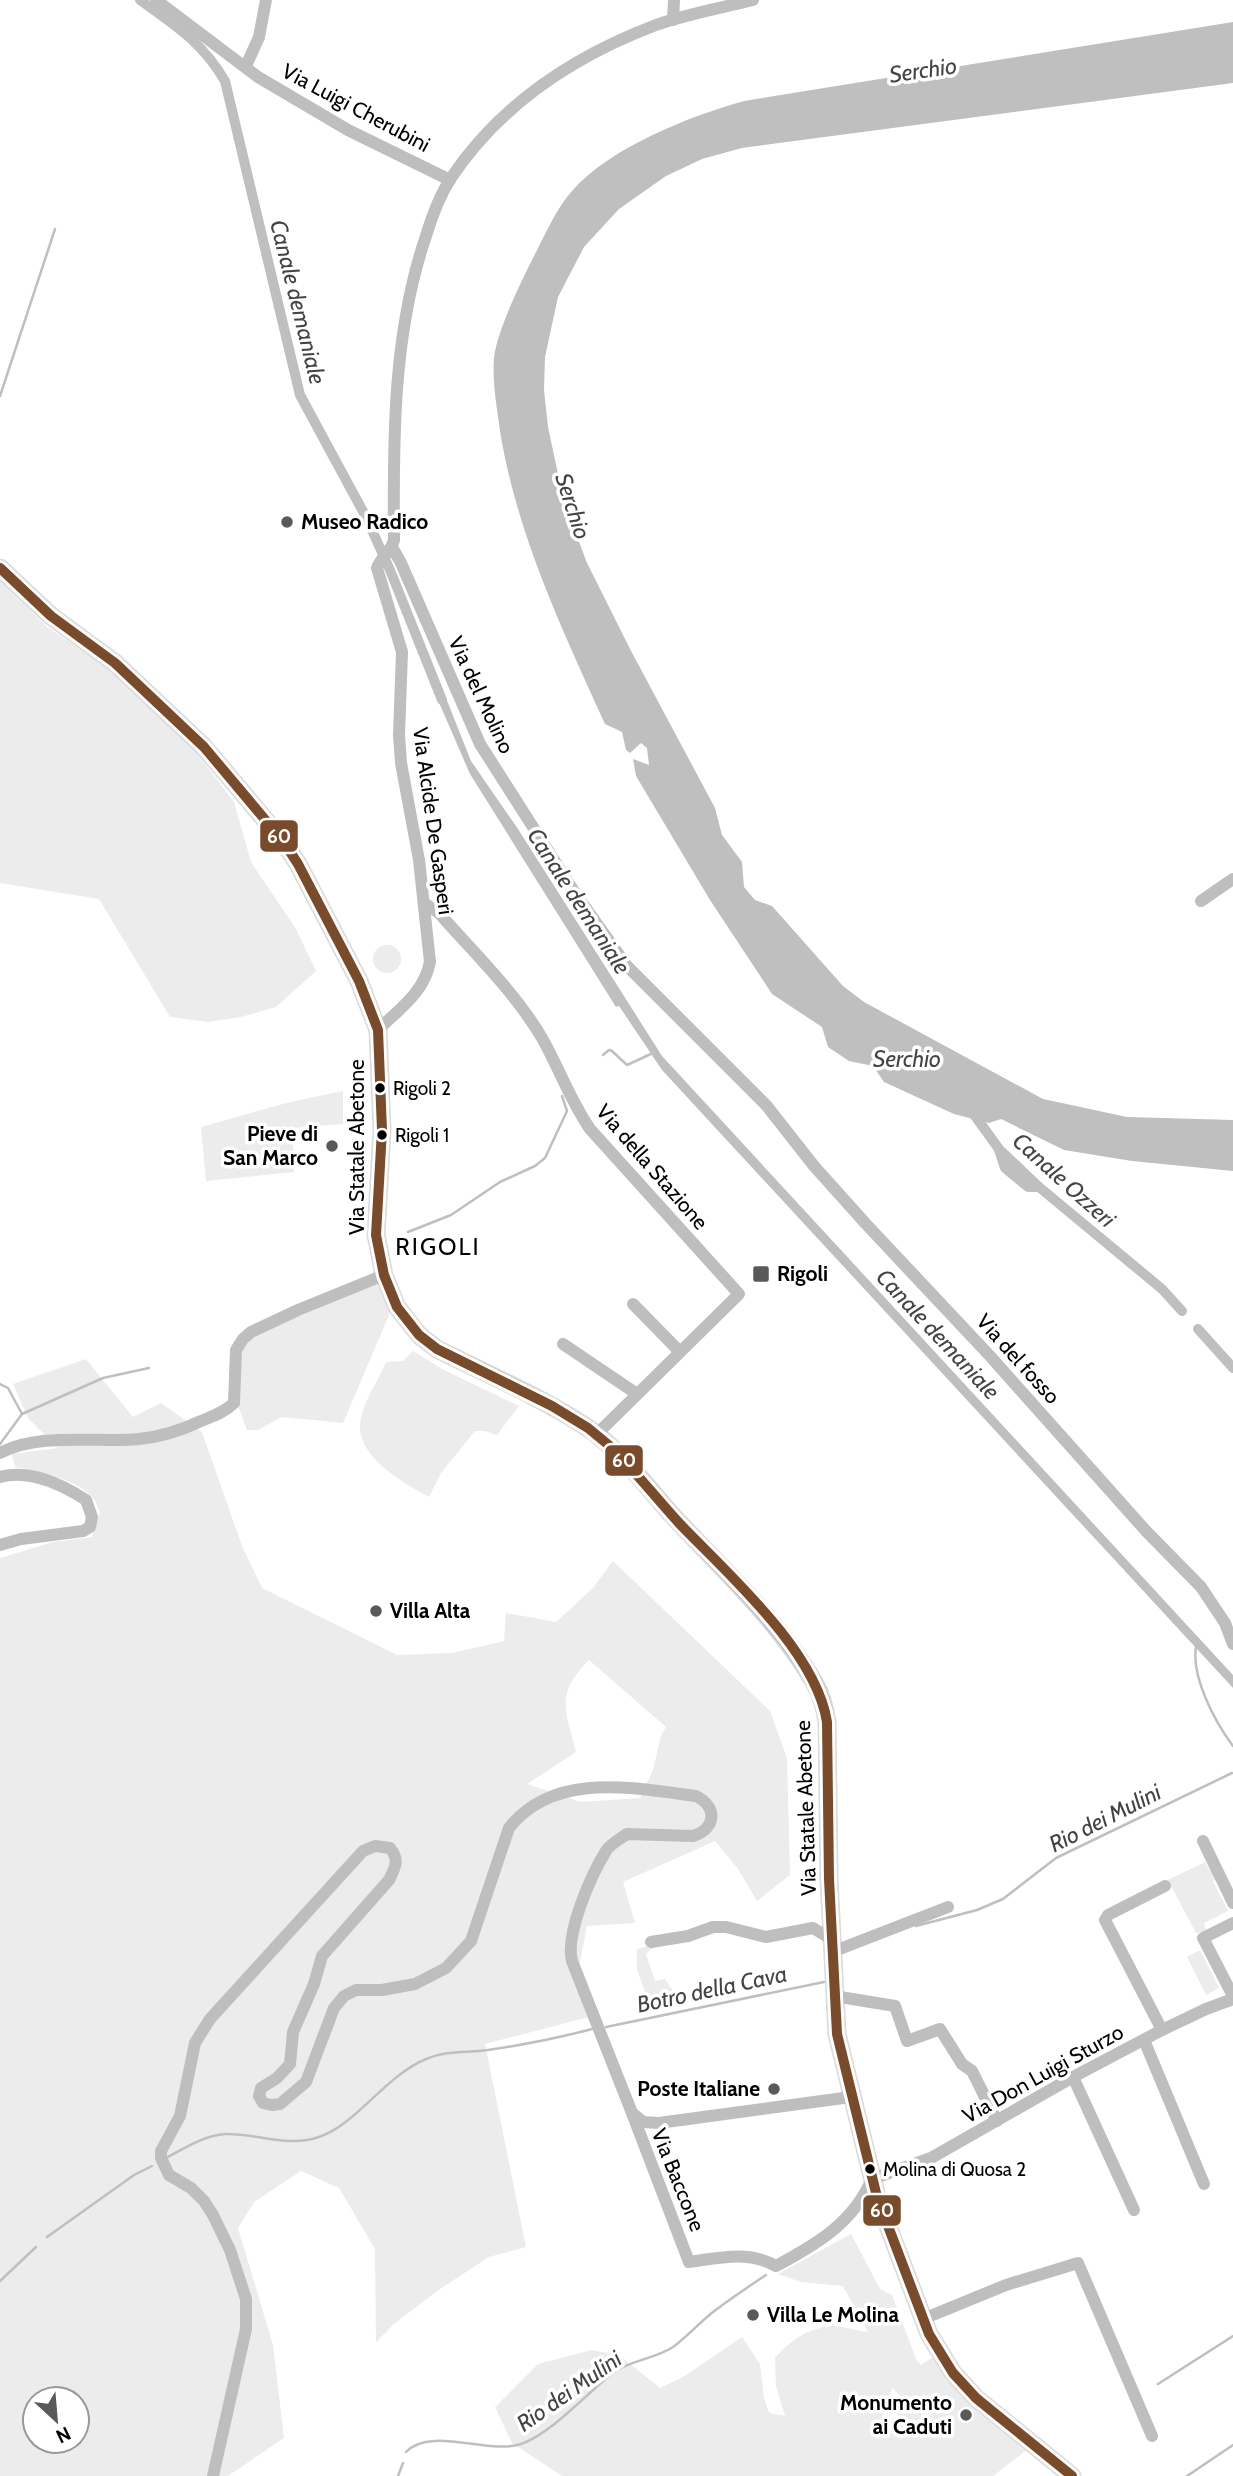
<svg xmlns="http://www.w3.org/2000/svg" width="1233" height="2476" font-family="Cabin,sans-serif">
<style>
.green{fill:#ececec;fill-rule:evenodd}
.water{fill:#bfbfbf}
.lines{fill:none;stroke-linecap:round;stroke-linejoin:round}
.stream{stroke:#bfbfbf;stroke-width:2.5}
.canal{stroke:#bfbfbf;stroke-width:10}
.major-casing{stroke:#dbdbdb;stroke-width:19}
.minor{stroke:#bebebe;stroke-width:12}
.major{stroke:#bebebe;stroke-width:16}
.bus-1-casing{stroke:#fff;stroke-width:16}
.bus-1{stroke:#7a4b2a;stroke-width:10}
.poi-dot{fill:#595959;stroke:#fff;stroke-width:2.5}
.bus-dot{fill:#000;stroke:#fff;stroke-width:2.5}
.labels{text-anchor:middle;stroke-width:7;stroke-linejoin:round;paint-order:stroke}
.bus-label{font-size:19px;fill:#000;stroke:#fff;text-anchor:start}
.street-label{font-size:21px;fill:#000;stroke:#fff}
.poi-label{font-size:21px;font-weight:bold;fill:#000;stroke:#fff;text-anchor:start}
.water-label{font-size:23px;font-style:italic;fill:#444;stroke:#fff}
.quarter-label{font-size:24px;letter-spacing:2px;fill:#000;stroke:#fff}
.line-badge{stroke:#fff;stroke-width:2.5}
.badge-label{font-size:19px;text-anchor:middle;font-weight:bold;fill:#fff}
</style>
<rect width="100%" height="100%" fill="#fff"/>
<!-- green -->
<g class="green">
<polygon points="0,578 47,627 111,669 194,749 234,802 251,862 296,929 316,971 276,1007 241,1017 208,1022 170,1017 99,899 0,883"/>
<circle cx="387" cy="959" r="14"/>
<polygon points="343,1091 343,1124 292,1128 294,1172 206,1181 201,1127 290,1102"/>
<polygon points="378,1282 390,1307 389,1315 343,1423 282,1417 258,1430 247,1430 238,1406 238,1354 254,1336"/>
<path d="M413,1351L442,1369L519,1406L497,1435L485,1431H475L441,1473L429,1497C403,1482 352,1455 361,1418C364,1401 379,1379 386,1362L403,1361Z"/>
<path d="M86,1359L133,1417L161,1403L202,1432L242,1546L262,1588L397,1655L452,1653L504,1641L506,1613L556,1622L593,1588L613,1561L770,1711L787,1758L790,1875L757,1901L738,1869L715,1841L623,1882L635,1923L587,1926L579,1966L597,2015L485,2044L526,2247L489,2257L440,2289L395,2323L376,2342L375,2249L339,2188L301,2171L254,2202L238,2228L273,2345L284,2438L228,2476H0V1558L53,1542L92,1537L100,1512C98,1508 96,1501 92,1497C81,1482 35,1469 15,1467L12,1454L58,1448L28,1418L13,1384ZM589,1660L666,1727L661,1736L653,1770L640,1798L581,1802L527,1784L576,1752C565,1709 555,1695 589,1660ZM35,2399H77V2441H35Z"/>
<polygon points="1205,1862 1216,1879 1213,1881 1228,1911 1204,1923 1206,1931 1196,1933 1168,1880"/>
<polygon points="657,1944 646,1954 655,1981 665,1979 673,1991 648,2001 637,1969 637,1949"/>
<polygon points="1200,1950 1219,1988 1206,1995 1187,1957"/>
<path d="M851,2234L880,2289L892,2295L916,2359L921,2365L933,2357C956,2396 992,2423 1028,2449L993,2476H562L512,2443L495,2407L538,2364L592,2350L619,2355L660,2388L683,2377L742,2337L760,2364L764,2398L769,2413L785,2416L776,2386L775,2358C791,2340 809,2327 834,2326C845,2326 858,2331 868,2332L843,2286L801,2282L778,2274ZM892,2388L904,2399L893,2427L883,2438L876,2433Z"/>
</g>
<!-- water -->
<g class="water">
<path d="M1233,22V83L742,148L702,159L666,176L619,209L584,247L558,297L545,357L544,390L548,427L564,502L587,563L630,649L715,808L722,835L742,862L744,887L755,900L772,906L843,986L864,1002L1043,1099L1127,1117L1233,1120V1171L1132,1161L1064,1150L1001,1119L989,1123L954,1114L884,1082L873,1066L849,1061L828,1047L822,1027L772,994L710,900L636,776L633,759L649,765L647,748L641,743L630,753L626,750L622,732L605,724C562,629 517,535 500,431C497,408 492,382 494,358C497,330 522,280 535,254C546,233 556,209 572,191C609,148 690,116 744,101Z"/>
<polygon points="442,688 471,761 518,829 662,1056 1233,1675 1233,1688 662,1070 619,1006 616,1007 470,774 434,691"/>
</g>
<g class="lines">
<!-- stream -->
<g class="stream">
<polyline points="0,396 55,229"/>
<polyline points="603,1055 609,1050 612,1051 627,1065 653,1053"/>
<polyline points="408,1232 451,1215 500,1182 535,1166 545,1158 567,1111 562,1096"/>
<polyline points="0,1384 8,1388 22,1414"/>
<polyline points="0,1444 22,1414 103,1378 149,1368"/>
<path d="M1196,1647C1191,1677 1215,1722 1233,1746"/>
<polyline points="916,1926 977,1910 1003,1899 1056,1858 1232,1773"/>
<polyline points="606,2027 824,1982"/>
<path d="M166,2158C183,2149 205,2135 225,2134C256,2133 288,2148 319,2137C356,2125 385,2076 426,2059C447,2050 467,2053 488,2050C523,2045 558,2038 592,2029"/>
<polyline points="47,2237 134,2175 152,2166"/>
<polyline points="0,2281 36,2247"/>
<polyline points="1158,2384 1233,2336"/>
<path d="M406,2452C430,2426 490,2455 521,2444C552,2433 587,2393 614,2372C631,2360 655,2359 673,2347C687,2337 699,2323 713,2312C730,2299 748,2287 766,2275"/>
<polyline points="398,2476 403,2463"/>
<polyline points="1187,2476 1233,2445"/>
</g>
<!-- canal -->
<g class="canal">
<path d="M140,0C176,26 202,42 225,81L300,395L366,517L390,570L442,700"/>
<polyline points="970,1109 999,1149 1039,1187 1162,1289 1182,1311"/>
<polyline points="999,1150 1005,1168 1028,1187 1039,1187"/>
<polyline points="1198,1329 1233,1368"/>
</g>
<!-- major casing -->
<g class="major-casing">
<path id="major" d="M0,568L51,616L115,663L204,747L283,841L298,864L359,981L378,1030L382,1130L376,1235L384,1275L397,1307L419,1335L437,1349C487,1374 541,1397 588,1428C621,1451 646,1486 673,1516C720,1567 779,1621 814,1682C821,1694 825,1708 827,1722L829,1879L837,2034L877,2197L929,2334L953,2373L976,2398L1072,2476"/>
</g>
<!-- minor -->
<g class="minor">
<polyline points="156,0 258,77 348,130 450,180"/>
<polyline points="673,20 674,0"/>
<polyline points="246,66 259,37 266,0"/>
<polyline points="392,547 401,563 480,744 575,893 627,966 766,1105 814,1166 866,1224 990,1356 1146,1531 1201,1587 1225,1623 1233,1644"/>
<polyline points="1201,901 1233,879"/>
<path d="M424,903L439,913C474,953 515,992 542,1038C559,1068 570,1100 590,1129L739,1294L596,1435"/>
<path d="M378,1030C399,1009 424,993 430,962L419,860L401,763L399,735L402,652L377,568C381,557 391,552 394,540C393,438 393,332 426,236C432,216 440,195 451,178C500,105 574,56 656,25C687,14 721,8 753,0"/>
<polyline points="633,1304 680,1352"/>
<polyline points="563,1344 637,1394"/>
<path d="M0,1453C40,1432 96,1443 139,1439C160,1437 182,1430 201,1421C213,1416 225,1412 234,1403L236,1350L243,1339L251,1332L298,1310L384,1275"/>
<path d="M0,1477C30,1469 61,1484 86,1500L92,1517L90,1527L83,1531L21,1539L0,1545"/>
<polyline points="1203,1841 1233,1903"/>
<polyline points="1233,1923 1203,1938 1233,1996"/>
<polyline points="651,1942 688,1936 713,1927 726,1927 766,1937 813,1928 831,1939"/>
<polyline points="832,1952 948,1907"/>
<polyline points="834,1996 895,2006 907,2041 940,2029 962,2064 972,2071 997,2121"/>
<polyline points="1162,2030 1105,1920 1108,1915 1165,1886"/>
<polyline points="1144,2040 1204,2184"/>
<polyline points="1073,2077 1134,2210"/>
<path d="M632,2113L689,2262C719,2258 748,2250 776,2266C817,2244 853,2223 872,2179L931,2158L1073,2077L1162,2030L1206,2009L1233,1999"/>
<polyline points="923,2319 1006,2285 1078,2263 1152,2436"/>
<path d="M213,2476L246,2329V2299L230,2250L213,2215L204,2201L191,2188L169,2175L161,2158V2151L180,2116L195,2043L210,2019L363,1851L375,1846L390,1848C400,1860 395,1868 389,1880L322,1956L314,1984L293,2032L290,2064L277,2078L261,2088L259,2096L263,2103L272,2105L280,2104L306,2082L334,2008L344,1996L356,1990H382L415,1984L446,1968L471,1941L509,1828C554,1771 633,1788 696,1796C718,1807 716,1829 693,1836L627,1834C620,1839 610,1844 606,1851C591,1875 565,1934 572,1961L632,2113L643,2122L659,2123L851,2097"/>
</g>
<!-- major -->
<use href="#major" class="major"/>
<!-- bus-1 casing -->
<g class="bus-1-casing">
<path id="bus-1" d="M0,568L51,616L115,663L204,747L283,841L298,864L359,981L378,1030L382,1130L376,1235L384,1275L397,1307L419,1335L437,1349L552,1406L588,1428L611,1447C635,1471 656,1498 679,1523C728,1574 816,1651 827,1722L829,1879L837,2034L877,2197L929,2334L953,2373L976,2398L1072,2476"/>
</g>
<!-- bus-1 -->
<use href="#bus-1" class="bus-1"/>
</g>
<!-- markers -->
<g class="poi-dot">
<circle cx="287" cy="522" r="7"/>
<circle cx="332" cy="1146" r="7"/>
<rect x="752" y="1265" width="18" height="18" rx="3.5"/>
<circle cx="376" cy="1611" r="7"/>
<circle cx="774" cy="2089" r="7"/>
<circle cx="753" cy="2315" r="7"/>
<circle cx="966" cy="2415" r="7"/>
</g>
<g class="bus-dot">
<circle cx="380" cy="1088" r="6"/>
<circle cx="382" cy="1135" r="6"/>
<circle cx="870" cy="2169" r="6"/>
</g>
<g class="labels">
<!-- bus labels -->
<g class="bus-label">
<text x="393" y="1095">Rigoli 2</text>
<text x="395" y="1142">Rigoli 1</text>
<text x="883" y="2176">Molina di Quosa 2</text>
</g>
<!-- street labels -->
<g class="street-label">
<text transform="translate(356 108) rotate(28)" y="7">Via Luigi Cherubini</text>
<text transform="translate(481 695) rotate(65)" y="7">Via del Molino</text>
<text transform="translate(433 821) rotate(82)" y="7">Via Alcide De Gasperi</text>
<text transform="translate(357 1147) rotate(-90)" y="7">Via Statale Abetone</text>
<text transform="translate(652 1167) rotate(49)" y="7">Via della Stazione</text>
<text transform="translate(1018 1359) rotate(48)" y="7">Via del fosso</text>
<text transform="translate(806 1808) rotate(-92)" y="7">Via Statale Abetone</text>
<text transform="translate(1043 2074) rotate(-29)" y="7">Via Don Luigi Sturzo</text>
<text transform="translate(678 2180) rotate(68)" y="7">Via Baccone</text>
</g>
<!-- poi labels -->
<g class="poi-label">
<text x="301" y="529">Museo Radico</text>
<text x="318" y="1141" text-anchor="end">Pieve di<tspan x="318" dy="24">San Marco</tspan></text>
<text x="777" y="1281">Rigoli</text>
<text x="390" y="1618">Villa Alta</text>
<text x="760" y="2096" text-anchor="end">Poste Italiane</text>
<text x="767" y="2322">Villa Le Molina</text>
<text x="952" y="2410" text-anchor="end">Monumento<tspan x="952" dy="24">ai Caduti</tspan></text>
</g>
<!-- water labels -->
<g class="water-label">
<text transform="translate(923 70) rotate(-8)" y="8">Serchio</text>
<text transform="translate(298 302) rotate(76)" y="8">Canale demaniale</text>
<text transform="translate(573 506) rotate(72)" y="8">Serchio</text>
<text transform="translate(579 901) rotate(57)" y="8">Canale demaniale</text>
<text x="907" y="1067">Serchio</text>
<text transform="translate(1064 1180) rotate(42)" y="8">Canale Ozzeri</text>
<text transform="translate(938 1334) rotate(47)" y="8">Canale demaniale</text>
<text transform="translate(1105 1818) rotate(-27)" y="8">Rio dei Mulini</text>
<text transform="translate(712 1989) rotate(-12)" y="8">Botro della Cava</text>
<text transform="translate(569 2391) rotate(-35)" y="8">Rio dei Mulini</text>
</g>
<!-- quarter labels -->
<g class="quarter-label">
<text x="438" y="1255">RIGOLI</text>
</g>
</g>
<g class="line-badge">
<rect x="259" y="819" width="40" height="34" rx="7" fill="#7a4b2a"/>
<rect x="604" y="1444" width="40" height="33" rx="7" fill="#7a4b2a"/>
<rect x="862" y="2194" width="40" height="33" rx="7" fill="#7a4b2a"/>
</g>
<g class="badge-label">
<text x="279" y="843">60</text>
<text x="624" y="1467">60</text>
<text x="882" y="2217">60</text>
</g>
<!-- north arrow -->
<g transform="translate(56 2420) rotate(154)"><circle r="33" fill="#ffffff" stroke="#999999" stroke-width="2"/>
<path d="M0-5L12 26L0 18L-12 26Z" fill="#595959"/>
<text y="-10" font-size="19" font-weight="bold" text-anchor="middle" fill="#000000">N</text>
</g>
</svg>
